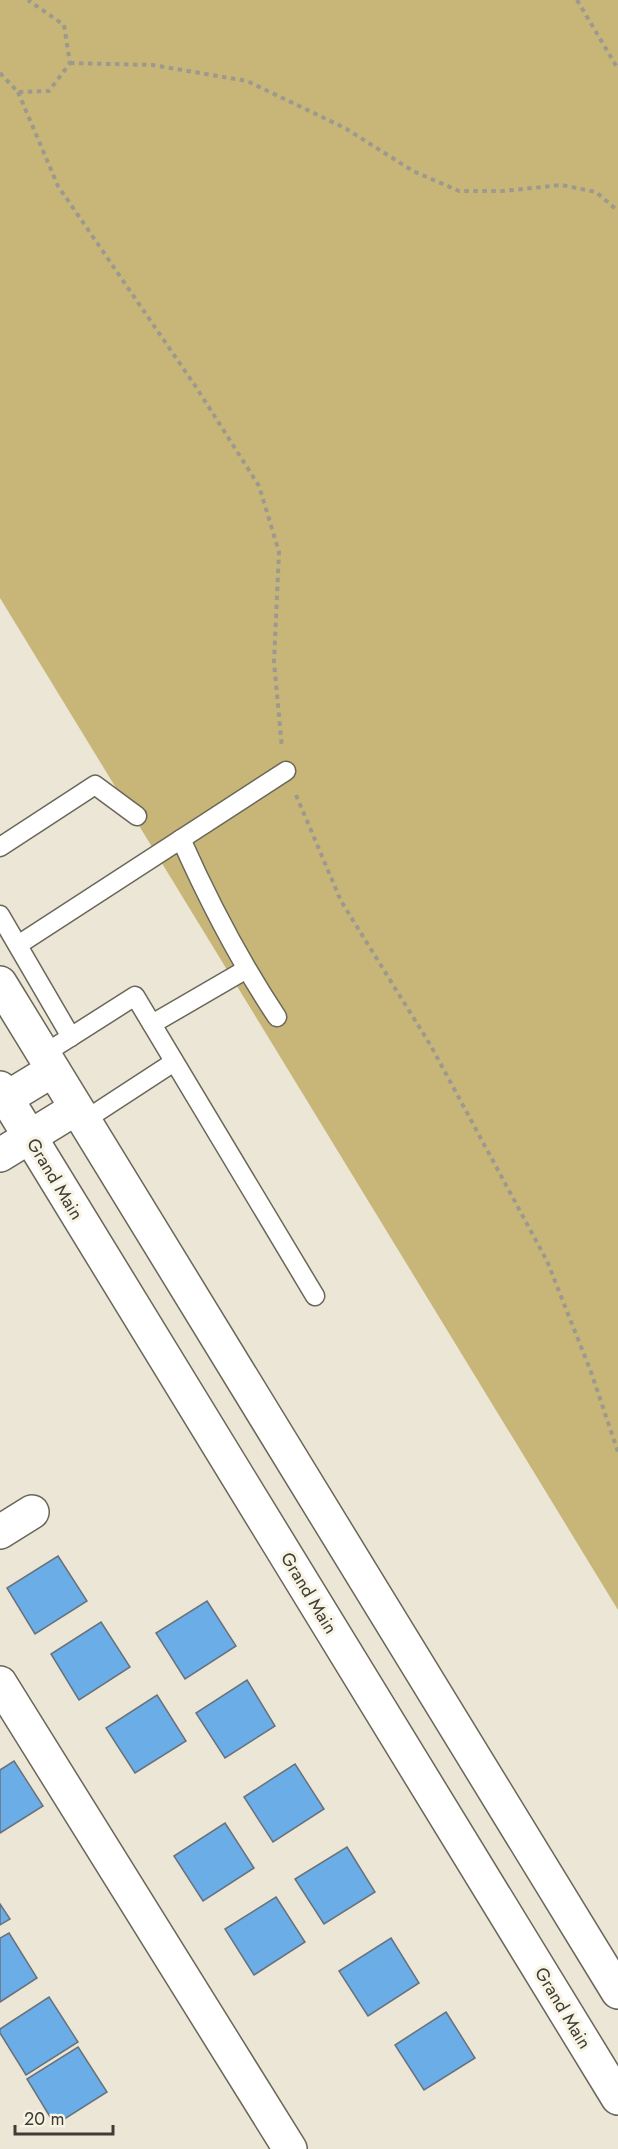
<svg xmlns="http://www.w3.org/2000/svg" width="618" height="2149" font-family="Jost,sans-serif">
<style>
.green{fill:#c8b679}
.building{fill:#6bade6;stroke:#67727d;stroke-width:1.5}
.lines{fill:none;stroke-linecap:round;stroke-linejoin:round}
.service-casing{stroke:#6a6658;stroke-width:21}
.minor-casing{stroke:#6a6658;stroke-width:36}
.tertiary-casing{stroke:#6a6658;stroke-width:36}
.path{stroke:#9d998e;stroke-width:4;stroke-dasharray:4.5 4.5;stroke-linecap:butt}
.service{stroke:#fff;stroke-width:18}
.minor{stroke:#fff;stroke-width:33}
.tertiary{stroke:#fff;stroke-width:33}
.labels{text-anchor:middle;stroke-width:6;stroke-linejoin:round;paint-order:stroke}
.street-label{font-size:18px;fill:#3e3c36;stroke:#f8f4e3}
</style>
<rect width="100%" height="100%" fill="#ebe6d6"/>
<!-- green -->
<polygon class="green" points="0,0 618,0 618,1610 0,598"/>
<!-- building -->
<g class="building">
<polygon points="58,1556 87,1601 35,1634 7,1588"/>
<polygon points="207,1601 236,1646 185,1679 156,1633"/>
<polygon points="101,1622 130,1667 79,1700 51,1654"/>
<polygon points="247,1680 275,1726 225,1758 196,1713"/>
<polygon points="157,1695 186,1741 135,1773 106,1728"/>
<polygon points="14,1761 43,1806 0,1833 0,1770"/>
<polygon points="295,1764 324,1809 273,1842 244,1797"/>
<polygon points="225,1823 254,1868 203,1901 174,1856"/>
<polygon points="347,1847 375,1892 324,1924 295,1879"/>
<polygon points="276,1897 305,1942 254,1975 225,1929"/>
<polygon points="0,1904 10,1919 0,1925"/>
<polygon points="9,1933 37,1978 0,2002 0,1938"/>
<polygon points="391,1938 419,1983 368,2016 339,1971"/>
<polygon points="49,1997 78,2042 26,2075 0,2033 0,2029"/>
<polygon points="446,2012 475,2058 424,2090 395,2045"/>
<polygon points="78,2047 107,2092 55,2125 27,2079"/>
</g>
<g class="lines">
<!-- service casing -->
<g class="service-casing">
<g id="service">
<path d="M181,839C209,902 239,960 277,1017"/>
<polyline points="0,847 95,785 137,816"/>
<polyline points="0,915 71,1037"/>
<polyline points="18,945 286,771"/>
<polyline points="152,1024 245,970"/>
<polyline points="44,1054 135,996 315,1296"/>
<polyline points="82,1122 174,1062"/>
</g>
</g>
<!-- minor casing -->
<g class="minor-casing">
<g id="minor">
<polyline points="0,1102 53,1070"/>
<polyline points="0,1155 75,1109"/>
<polyline points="0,1532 32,1512"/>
<polyline points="0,1683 290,2149"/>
</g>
</g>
<!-- tertiary casing -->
<g class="tertiary-casing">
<g id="tertiary">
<polyline points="0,983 618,1992"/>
<polyline points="0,1088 618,2098"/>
</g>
</g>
<!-- path -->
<g class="path">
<polyline points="577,0 618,69"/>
<polyline points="70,63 152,65 247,81 345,128 413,171 459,191 503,191 562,185 596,192 618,211"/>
<polyline points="0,73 18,92 49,91 70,63 64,25 28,0"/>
<polyline points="18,92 58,186 196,387 259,486 279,552 274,662 282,748"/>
<polyline points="296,795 341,901 431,1046 547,1261 591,1372 618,1452"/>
</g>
<!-- service -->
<use href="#service" class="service"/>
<!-- minor -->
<use href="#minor" class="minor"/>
<!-- tertiary -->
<use href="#tertiary" class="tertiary"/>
</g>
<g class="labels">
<!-- street labels -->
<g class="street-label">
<text transform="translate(55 1179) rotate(59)" y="6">Grand Main</text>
<text transform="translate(309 1593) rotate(59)" y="6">Grand Main</text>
<text transform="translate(563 2008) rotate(59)" y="6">Grand Main</text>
</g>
</g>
<!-- scale -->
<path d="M15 2125v9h98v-9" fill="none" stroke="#3e3c36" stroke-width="3"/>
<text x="24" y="2125" font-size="18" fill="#3e3c36" stroke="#f8f4e3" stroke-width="4.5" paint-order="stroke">20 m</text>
</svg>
